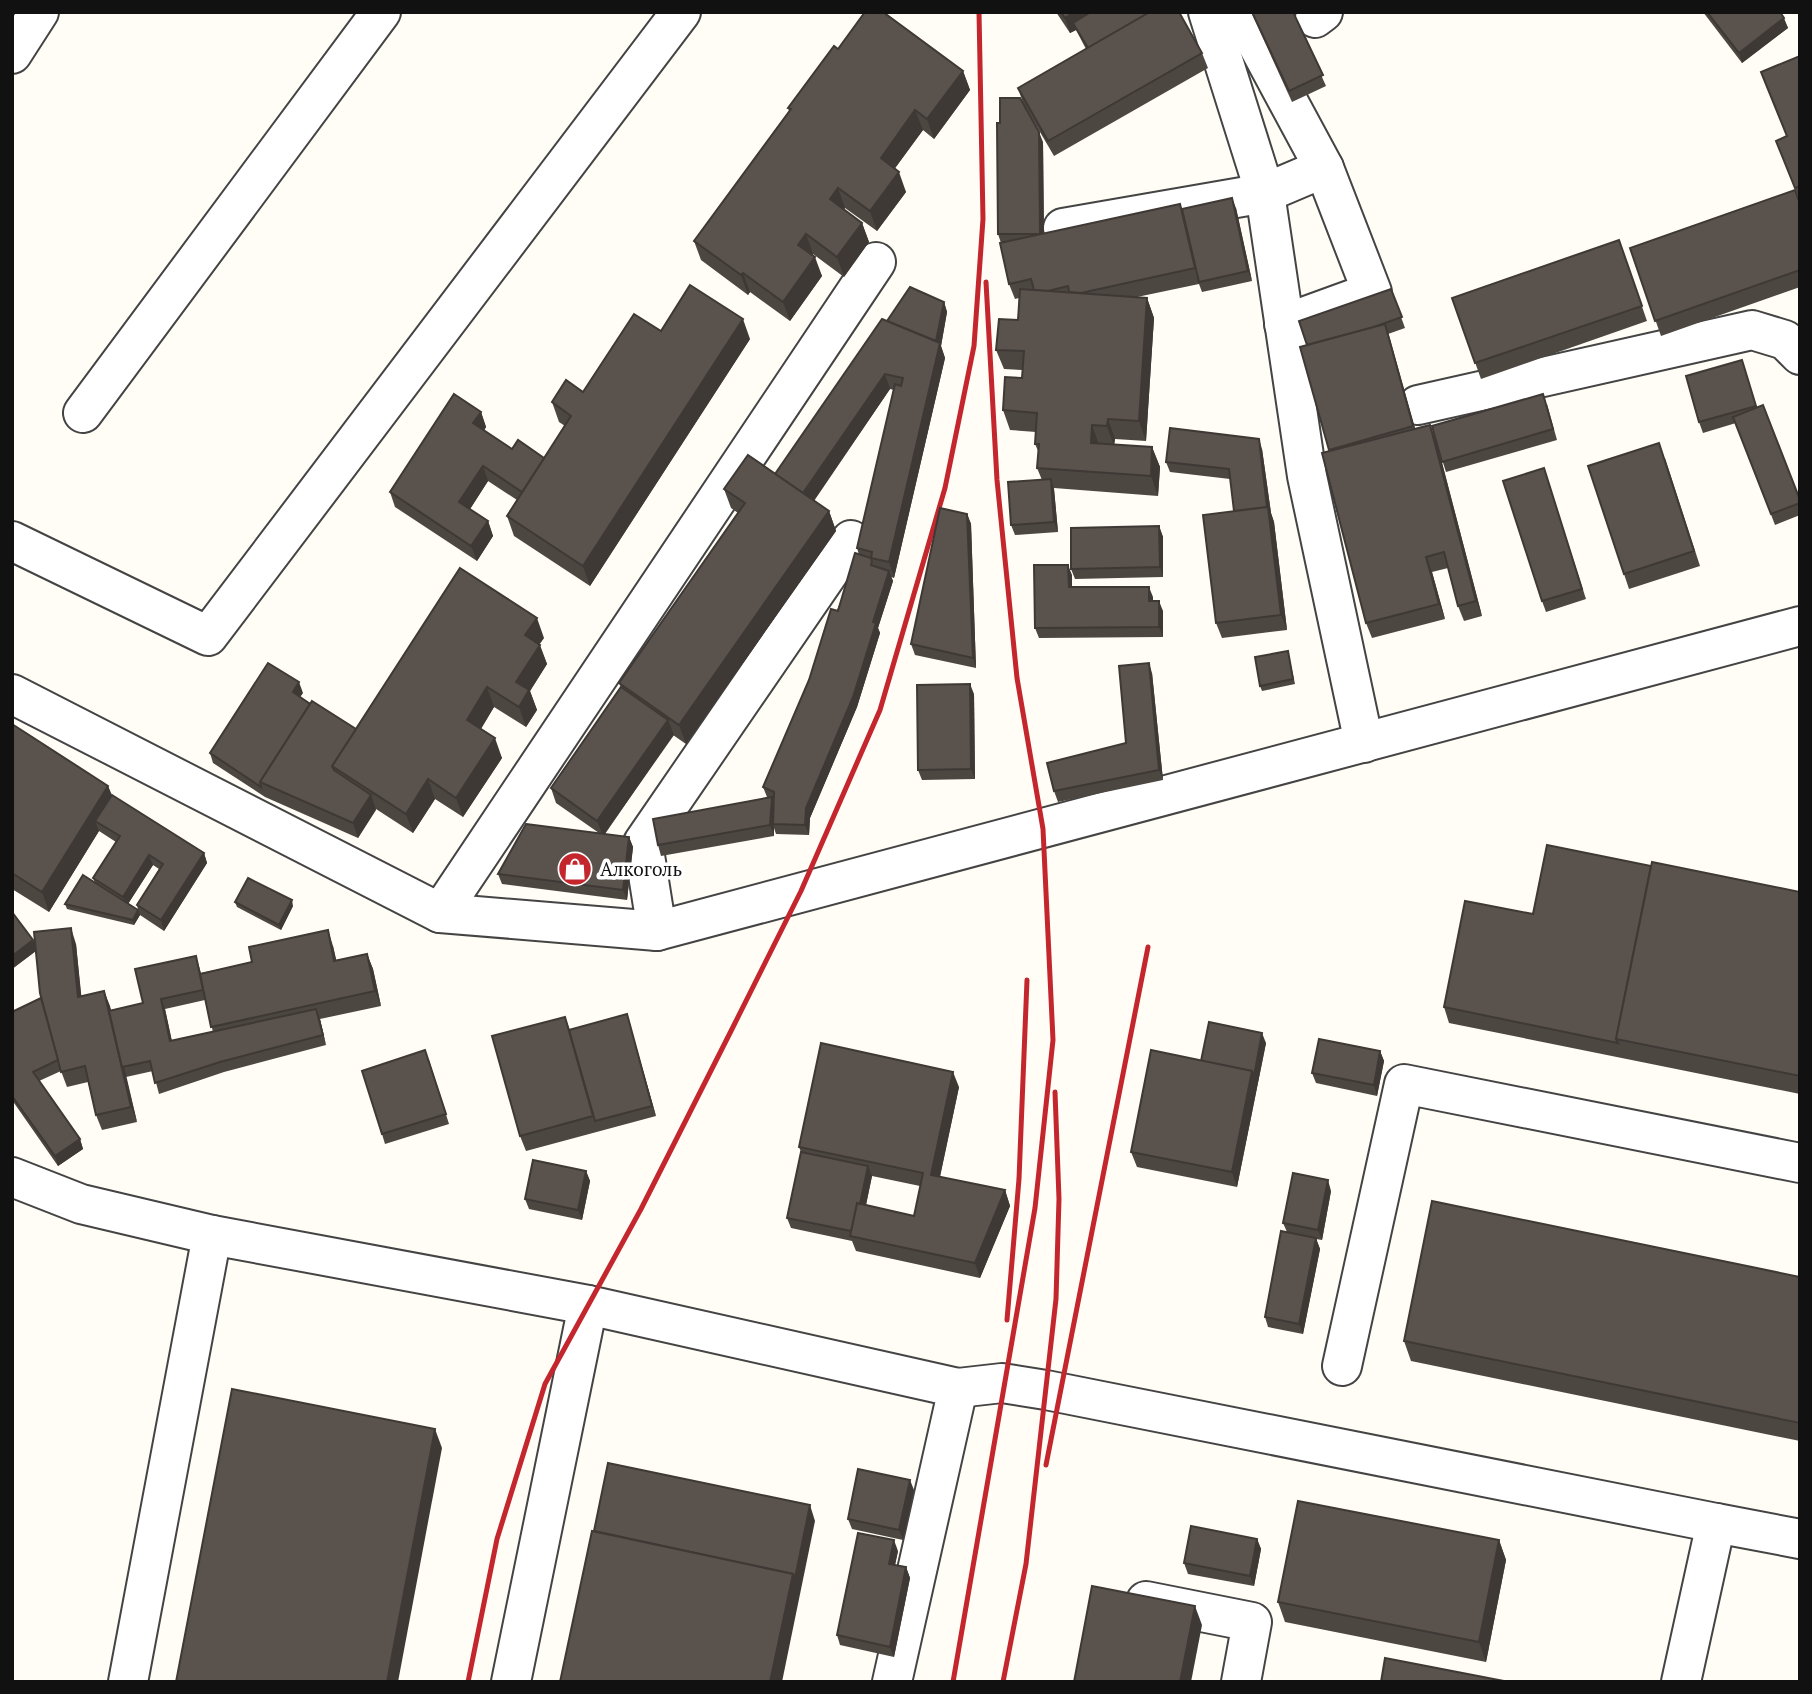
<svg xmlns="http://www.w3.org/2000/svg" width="1812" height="1694" font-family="'PT Serif',serif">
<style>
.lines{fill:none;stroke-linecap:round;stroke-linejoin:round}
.minor-casing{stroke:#444;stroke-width:42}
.minor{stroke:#fff;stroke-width:38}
.rail{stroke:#c4262e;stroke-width:5}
.wall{fill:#4d4742;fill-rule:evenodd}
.shaded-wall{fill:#3f3936}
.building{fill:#5a524d;stroke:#3f3936;stroke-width:2}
.labels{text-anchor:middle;stroke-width:7;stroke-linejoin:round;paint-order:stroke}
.poi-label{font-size:19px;fill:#111;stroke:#fff;text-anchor:start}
</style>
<rect width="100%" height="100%" fill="#fffdf5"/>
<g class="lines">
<!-- minor casing -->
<g class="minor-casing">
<g id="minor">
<polyline points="1208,12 1265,193 1307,476 1364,743"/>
<polyline points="1240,12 1324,168 1372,292 1284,324"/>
<polyline points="1315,18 1323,12"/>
<polyline points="12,54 39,12"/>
<polyline points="1063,228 1265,193 1324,168"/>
<polyline points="1418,405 1752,330 1785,340 1800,355"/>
<polyline points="83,413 381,12"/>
<polyline points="12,541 208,636 681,12"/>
<polyline points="12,694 440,913 657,931 1800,626"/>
<polyline points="440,913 876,262"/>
<polyline points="657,931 643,843 851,540"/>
<polyline points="12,1177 81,1204 212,1235 588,1305 511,1682"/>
<polyline points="588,1305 958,1388 892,1682"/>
<polyline points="1342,1366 1404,1084 1800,1163"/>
<polyline points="958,1388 1002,1383 1046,1390 1716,1523 1681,1682"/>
<polyline points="1716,1523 1800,1539"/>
<polyline points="1146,1601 1252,1622 1241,1682"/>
<polyline points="128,1682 212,1235"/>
</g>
</g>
<!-- minor -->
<use href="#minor" class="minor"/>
<!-- rail -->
<g class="rail">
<polyline points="1007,1320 1019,1179 1027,980"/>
<polyline points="1046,1465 1148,947"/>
<polyline points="468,1682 497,1539 545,1384 641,1209 731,1031 801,891 880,710 945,488 974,346 983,219 979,12"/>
<polyline points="953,1682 1035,1208 1053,1040 1043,829 1017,678 997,480 986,282"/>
<polyline points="1003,1682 1026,1564 1056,1299 1059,1199 1055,1092"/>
</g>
</g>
<!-- wall -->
<g class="wall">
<polygon points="1056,12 1179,12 1202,53 1208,68 1054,156 1023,103 1018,88 1086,49 1076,30 1070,33"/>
<polygon points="1251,12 1293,12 1326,86 1292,102"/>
<polygon points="1703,12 1780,12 1788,28 1742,63"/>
<polygon points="838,49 963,71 970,90 934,139 923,130 894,169 906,192 877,231 845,208 844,209 862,223 869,242 844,277 813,254 812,255 822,276 790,321 750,292 748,295 701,260 694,241 789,111 788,108"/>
<polygon points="1800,56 1800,198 1799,199 1776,141 1787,137"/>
<polygon points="1043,142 1044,234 1180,204 1182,209 1236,208 1252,281 1202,292 1199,284 1137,297 1147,298 1154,318 1146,441 1115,439 1114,445 1152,447 1160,467 1158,496 1054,488 1058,532 1015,535 1011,525 1042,480 1037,468 1039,453 1035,444 1036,432 1010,430 1003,410 1022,378 1023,370 1004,369 996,350 1018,320 1019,298 1015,299 1009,284 1001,243 998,234"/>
<polygon points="1800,203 1800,287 1661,336 1630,248"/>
<polygon points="1619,240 1647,321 1481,379 1452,298"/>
<polygon points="1391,289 1405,328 1388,334 1415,429 1435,438 1547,404 1557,440 1446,472 1438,447 1482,616 1464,621 1458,606 1448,568 1432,572 1445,619 1372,638 1366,623 1330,451 1300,347 1307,345"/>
<polygon points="944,302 947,312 941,346 945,358 894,578 891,577 893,581 878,628 880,633 857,707 810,818 809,835 776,834 774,828 774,836 661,856 658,845 769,798 767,797 763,787 809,680 859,555 857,548 894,390 890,389 814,501 829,511 836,531 686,744 673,735 605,834 629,837 633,847 627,900 502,884 498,874 599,833 556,803 551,788 621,687 619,683 738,513 731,508 724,489 775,474 887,321"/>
<polygon points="661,331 750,339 590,586 514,536 507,516 517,500 488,481 470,509 488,521 493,536 477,561 395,507 390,492 481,412 486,427 484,431 512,449 544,458 565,426 559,422 552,402 583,392"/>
<polygon points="1742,360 1757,408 1800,500 1800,515 1775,525 1736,423 1703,433 1699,422"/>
<polygon points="1262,449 1271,513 1274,522 1287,630 1222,638 1216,623 1234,511 1230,479 1170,472 1166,462"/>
<polygon points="1665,458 1700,566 1629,589 1624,574"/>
<polygon points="1547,478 1586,599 1546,612 1542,601"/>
<polygon points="967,514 971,524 976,668 915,655 911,644"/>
<polygon points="1159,526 1163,537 1163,577 1075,579 1071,569"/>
<polygon points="1072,575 1072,587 1153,597 1153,601 1163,611 1163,637 1039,638 1035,628"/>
<polygon points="544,638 539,644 547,664 530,691 537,710 526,727 494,707 481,729 502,758 463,817 435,799 413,833 376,809 358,838 265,797 213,763 210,753 303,693 300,697 356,729"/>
<polygon points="1288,651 1295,684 1262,691 1260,686"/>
<polygon points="1152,673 1163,780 1058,802 1054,791 1126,743"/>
<polygon points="974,694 975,779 922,780 918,770"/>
<path d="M12,724L108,786L112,795L204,853L207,863L164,931L140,915L134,925L67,909L65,904L95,883L93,878L116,842L99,831L49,912L12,889ZM153,865L159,869L137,905L138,910L128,904Z"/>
<polygon points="1651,866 1800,892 1800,1094 1449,1023 1444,1007 1533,914"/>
<polygon points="235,902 293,906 281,930 237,907"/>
<path d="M12,912L33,940L35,943L76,944L81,996L104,991L111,1010L143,1003L196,956L201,973L333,946L336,960L367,954L373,969L381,1006L320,1019L326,1045L224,1072L159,1094L153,1071L126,1077L137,1122L102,1130L96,1115L88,1082L67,1087L61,1071L39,1081L80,1139L83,1149L58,1166L12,1100V1012L41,998L36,951L12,969ZM205,1000L213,1032L172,1041L165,1009Z"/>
<polygon points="565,1017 570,1030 630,1025 656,1116 526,1151 520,1136"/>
<polygon points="1266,1043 1237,1187 1137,1167 1131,1152 1201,1061"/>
<polygon points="1380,1051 1384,1061 1377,1096 1316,1083 1312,1073"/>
<polygon points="429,1060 449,1124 385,1144 382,1134"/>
<path d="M959,1087L940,1177L1005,1190L1010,1206L980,1278L856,1251L852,1241L791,1228L787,1218L801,1152L799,1147ZM872,1176L920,1186L914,1216L866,1205Z"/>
<polygon points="586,1171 590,1181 582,1220 529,1209 525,1199"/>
<polygon points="1331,1191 1322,1240 1316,1239 1320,1249 1303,1334 1268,1327 1265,1317 1287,1232 1283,1223"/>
<polygon points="1800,1277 1800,1441 1411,1361 1404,1341"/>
<polygon points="914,1490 903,1540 852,1529 848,1519"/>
<polygon points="1257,1539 1261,1549 1254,1586 1188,1574 1184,1563"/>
<polygon points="1499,1540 1506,1560 1486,1662 1285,1622 1278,1602"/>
<polygon points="898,1551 895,1565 906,1567 910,1578 894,1657 840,1645 837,1635"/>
</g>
<!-- shaded-wall -->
<g class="shaded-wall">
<polygon points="1074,12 1101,12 1073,23 1076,30 1070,33 1065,18"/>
<polygon points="1784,18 1788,28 1742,63 1739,53"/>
<polygon points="963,71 970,90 934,139 927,119"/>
<polygon points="915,110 923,130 888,178 881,158"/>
<polygon points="1039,132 1043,142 1044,244 1040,234"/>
<polygon points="899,172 906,192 877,231 870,211"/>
<polygon points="838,188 845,208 837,219 830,199"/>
<polygon points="1232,198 1236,208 1252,281 1248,271"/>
<polygon points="862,223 869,242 844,277 837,257"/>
<polygon points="806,234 813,254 805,264 798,245"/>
<polygon points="815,257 822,276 790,321 783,302"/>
<polygon points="743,273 750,292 748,295 741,275"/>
<polygon points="1147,298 1154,318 1146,441 1139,421"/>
<polygon points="944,302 947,312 941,346 945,358 894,578 889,562"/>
<polygon points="743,319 750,339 590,586 583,566"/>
<polygon points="1385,324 1390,339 1419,442 1413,426"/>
<polygon points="885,374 890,389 808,509 802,494"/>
<polygon points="481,412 486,427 478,438 473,423"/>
<polygon points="1108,419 1115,439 1114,446 1107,426"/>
<polygon points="1092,425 1099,445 1091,443"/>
<polygon points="1430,425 1436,440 1482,616 1476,601"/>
<polygon points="1259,439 1262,449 1271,513 1274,522 1287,630 1281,615"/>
<polygon points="1152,447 1160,467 1158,496 1151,476"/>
<polygon points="483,466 488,481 465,517 459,502"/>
<polygon points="1051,479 1054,490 1058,532 1054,522"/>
<polygon points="829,511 836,531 686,744 679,725"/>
<polygon points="967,514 971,524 976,668 973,658"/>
<polygon points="488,521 493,536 477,561 471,546"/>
<polygon points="1159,526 1163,537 1163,577 1160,567"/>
<polygon points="1426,557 1432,572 1445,619 1439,604"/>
<polygon points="1068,565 1072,575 1072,597 1069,587"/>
<polygon points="889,571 893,581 878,628 880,633 857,707 810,818 809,835 805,825 806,808 873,622"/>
<polygon points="1149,587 1153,597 1153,611 1149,601"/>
<polygon points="1159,601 1163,611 1163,637 1159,627"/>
<polygon points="537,618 544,638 532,655 525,635"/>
<polygon points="540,645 547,664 530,691 537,710 526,727 519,707 516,682"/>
<polygon points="1149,663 1152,673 1163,780 1159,770"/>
<polygon points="299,682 303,693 296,702 293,692"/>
<polygon points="970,684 974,694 975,779 971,769"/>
<polygon points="487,687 494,707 474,740 467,720"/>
<polygon points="668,720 674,735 603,836 597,821"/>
<polygon points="495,738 502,758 463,817 456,798"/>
<polygon points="428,779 435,799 413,833 406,814"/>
<polygon points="108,786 115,805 95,821 99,831 49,912 42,892"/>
<polygon points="371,795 376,810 358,838 353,823"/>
<polygon points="772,797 776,808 773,824 774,828 774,836 770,825"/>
<polygon points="629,837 633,847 627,900 623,890"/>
<polygon points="204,853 207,863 164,931 161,920"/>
<polygon points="149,855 153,865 126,907 123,897"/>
<polygon points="292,900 293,906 281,930 279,925"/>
<polygon points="138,910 140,915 134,925 133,920"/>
<polygon points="71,928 76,944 83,1012 78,997"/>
<polygon points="328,930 333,946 340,976 334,961"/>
<polygon points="33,940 37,950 12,969 12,956"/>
<polygon points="367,954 373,969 381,1006 375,991"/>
<polygon points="104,991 110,1006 137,1122 131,1107"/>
<polygon points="161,999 165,1009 174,1052 170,1041"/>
<polygon points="316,1009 320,1019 326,1045 323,1035"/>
<polygon points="627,1014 630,1025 656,1116 652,1106"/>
<polygon points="1262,1033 1266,1043 1237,1187 1232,1172 1252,1071"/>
<polygon points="1380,1051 1384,1061 1377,1096 1374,1085"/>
<polygon points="953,1072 959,1087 937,1190 931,1175"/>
<polygon points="80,1139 83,1149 58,1166 55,1156"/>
<polygon points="868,1166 872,1176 859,1238 854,1232"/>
<polygon points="586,1171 590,1181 582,1220 578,1210"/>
<polygon points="1328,1180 1331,1191 1322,1240 1318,1230"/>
<polygon points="1005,1190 1010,1206 980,1278 975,1263"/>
<polygon points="1316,1238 1320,1249 1303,1334 1299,1324"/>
<polygon points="435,1429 442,1448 398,1682 387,1682"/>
<polygon points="910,1480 914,1490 903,1540 899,1530"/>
<polygon points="810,1505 815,1521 782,1682 770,1682 793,1574"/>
<polygon points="1257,1539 1261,1549 1254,1586 1250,1576"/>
<polygon points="894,1540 898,1551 893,1574 889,1564"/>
<polygon points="1499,1540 1506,1560 1486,1662 1479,1642"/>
<polygon points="906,1567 910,1578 894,1657 890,1647"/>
<polygon points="1195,1606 1202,1625 1191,1682 1180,1682"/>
</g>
<!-- building -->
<g class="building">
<polygon points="865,12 883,12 963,71 927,119 915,110 881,158 899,172 870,211 838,188 830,199 862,223 837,257 806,234 798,245 815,257 783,302 743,273 741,275 694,241 791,109 788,108 834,46 838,49"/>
<polygon points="1061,12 1074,12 1065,18"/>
<polygon points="1091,12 1150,12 1088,48 1073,23"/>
<polygon points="1150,12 1179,12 1202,53 1048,141 1018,88"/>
<polygon points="1252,12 1293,12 1323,75 1289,91"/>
<polygon points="1707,12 1780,12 1784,18 1739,53"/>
<polygon points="1800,56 1800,186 1795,188 1776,141 1787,136 1761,72"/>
<polygon points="1000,98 1020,98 1039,132 1040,234 998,234 997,123 1000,123"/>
<polygon points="1795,190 1800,204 1800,270 1655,321 1630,248"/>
<polygon points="1232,198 1248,271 1199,282 1182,209"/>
<polygon points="1180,204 1195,268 1081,293 1069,292 1068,286 1048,291 1034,290 1031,279 1009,284 1000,243"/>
<polygon points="1619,240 1642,306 1475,363 1452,298"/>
<polygon points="690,285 743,319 583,566 507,516 571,416 552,402 566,380 583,392 634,314 661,331"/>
<polygon points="910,287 944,302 936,341 887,321"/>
<polygon points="1020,289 1147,298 1139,421 1108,419 1107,426 1092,425 1091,443 1152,447 1151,476 1037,468 1039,444 1035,444 1037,413 1003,410 1005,377 1022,378 1024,351 996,350 999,319 1018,320"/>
<polygon points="1391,289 1402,317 1371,328 1307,345 1299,321"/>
<polygon points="882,319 940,343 889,562 871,558 872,552 857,548 895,384 901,386 903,378 885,374 803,493 775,474"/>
<polygon points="1385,324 1413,426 1329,450 1300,347"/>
<polygon points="1742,360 1756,406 1699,422 1686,376"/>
<polygon points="454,394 481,412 473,423 512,449 518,440 544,458 522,492 483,466 459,502 488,521 471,546 390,492"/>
<polygon points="1543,394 1553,429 1442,462 1432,426"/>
<polygon points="1763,405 1800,500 1800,503 1771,514 1733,417"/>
<polygon points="1430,425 1476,601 1458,606 1444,552 1426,557 1439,604 1366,623 1322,453"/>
<polygon points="1170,428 1259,439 1267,507 1234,511 1229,469 1166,462"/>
<polygon points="1659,443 1694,551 1624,574 1588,466"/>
<polygon points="748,455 829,511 679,725 619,683 745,503 724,489"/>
<polygon points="1544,468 1582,589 1542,601 1503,481"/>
<polygon points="1051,479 1054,522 1011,525 1008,482"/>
<polygon points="1268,507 1281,615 1216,623 1203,515"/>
<polygon points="940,508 967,514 973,658 911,644"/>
<polygon points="1159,526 1160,567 1071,569 1071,528"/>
<polygon points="855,553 871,558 872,561 871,565 889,571 873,622 876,623 853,697 806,808 805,825 773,824 774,792 763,787 809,680 831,609 838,611"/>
<polygon points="1034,565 1068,565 1069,587 1149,587 1149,601 1159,601 1159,627 1035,628"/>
<polygon points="460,568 537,618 525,635 540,645 516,682 529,690 519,707 487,687 467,720 495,738 456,798 428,779 406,814 332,766"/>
<polygon points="1288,651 1293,679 1260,686 1255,657"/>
<polygon points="268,663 299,682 293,692 310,704 260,782 261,787 210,753"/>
<polygon points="1149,663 1159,770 1054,791 1047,763 1126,743 1119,666"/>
<polygon points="970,684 971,769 918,770 917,685"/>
<polygon points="621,687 668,720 597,821 551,788"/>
<polygon points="312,701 356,729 332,766 334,770 371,795 353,823 260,782"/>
<polygon points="12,724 108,786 42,892 12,873"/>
<polygon points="112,795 204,853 161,920 137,905 163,864 149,855 123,897 93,878 120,836 95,821"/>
<polygon points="772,797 770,825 658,845 653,819"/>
<polygon points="526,824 629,837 623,890 498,874"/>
<polygon points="1547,845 1651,866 1616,1039 1618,1043 1444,1007 1465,901 1533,914"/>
<polygon points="1652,862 1800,892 1800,1076 1616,1039"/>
<polygon points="83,875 138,910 133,920 65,904"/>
<polygon points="248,878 292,900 279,925 235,902"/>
<polygon points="12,912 33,940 12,956"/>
<polygon points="71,928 78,997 104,991 131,1107 96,1115 85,1066 61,1072 40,993 34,932"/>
<polygon points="328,930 334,961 367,954 375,991 211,1027 200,974 252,962 249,947"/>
<polygon points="196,956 203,990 161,999 170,1041 316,1009 323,1035 220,1062 155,1083 150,1061 122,1067 109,1011 143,1003 135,969"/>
<polygon points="41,998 58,1060 33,1072 80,1139 55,1156 12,1096 12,1012"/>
<polygon points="627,1014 652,1106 595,1121 569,1030"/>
<polygon points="565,1017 593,1116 520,1136 492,1036"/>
<polygon points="1209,1022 1262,1033 1254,1076 1252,1071 1201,1061"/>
<polygon points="1319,1039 1380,1051 1374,1085 1312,1073"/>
<polygon points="821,1043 953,1072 931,1175 1005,1190 975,1263 850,1236 857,1203 914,1216 923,1173 799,1147"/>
<polygon points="425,1050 446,1114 382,1134 362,1071"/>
<polygon points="1151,1050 1252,1071 1232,1172 1131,1152"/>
<polygon points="801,1152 868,1166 860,1204 857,1203 851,1231 787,1218"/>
<polygon points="533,1160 586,1171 578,1210 525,1199"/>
<polygon points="1293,1173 1328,1180 1318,1230 1283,1223"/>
<polygon points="1432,1201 1800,1277 1800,1423 1404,1341"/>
<polygon points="1281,1231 1316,1238 1299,1324 1265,1317"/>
<polygon points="232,1389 435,1429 387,1682 176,1682"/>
<polygon points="608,1463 810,1505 795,1578 793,1574 594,1531"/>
<polygon points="858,1469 910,1480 899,1530 848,1519"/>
<polygon points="1298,1501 1499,1540 1479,1642 1278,1602"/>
<polygon points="1191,1526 1257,1539 1250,1576 1184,1563"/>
<polygon points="592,1531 793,1574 770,1682 560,1682"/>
<polygon points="858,1533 894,1540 889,1564 906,1567 890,1647 837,1635"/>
<polygon points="1092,1586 1195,1606 1180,1682 1074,1682"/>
<polygon points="1385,1658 1509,1682 1381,1682"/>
</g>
<!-- icons -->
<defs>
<g id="shop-disc" transform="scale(1.75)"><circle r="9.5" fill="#c4262e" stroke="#fff"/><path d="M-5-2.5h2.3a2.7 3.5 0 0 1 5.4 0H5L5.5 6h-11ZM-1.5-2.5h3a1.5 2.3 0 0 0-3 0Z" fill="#fff"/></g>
</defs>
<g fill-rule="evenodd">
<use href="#shop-disc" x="575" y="869"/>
</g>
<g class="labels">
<!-- poi labels -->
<g class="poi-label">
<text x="600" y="876">Алкоголь</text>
</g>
</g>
<!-- border -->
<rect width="1812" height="1694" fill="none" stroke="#111111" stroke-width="28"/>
</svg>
